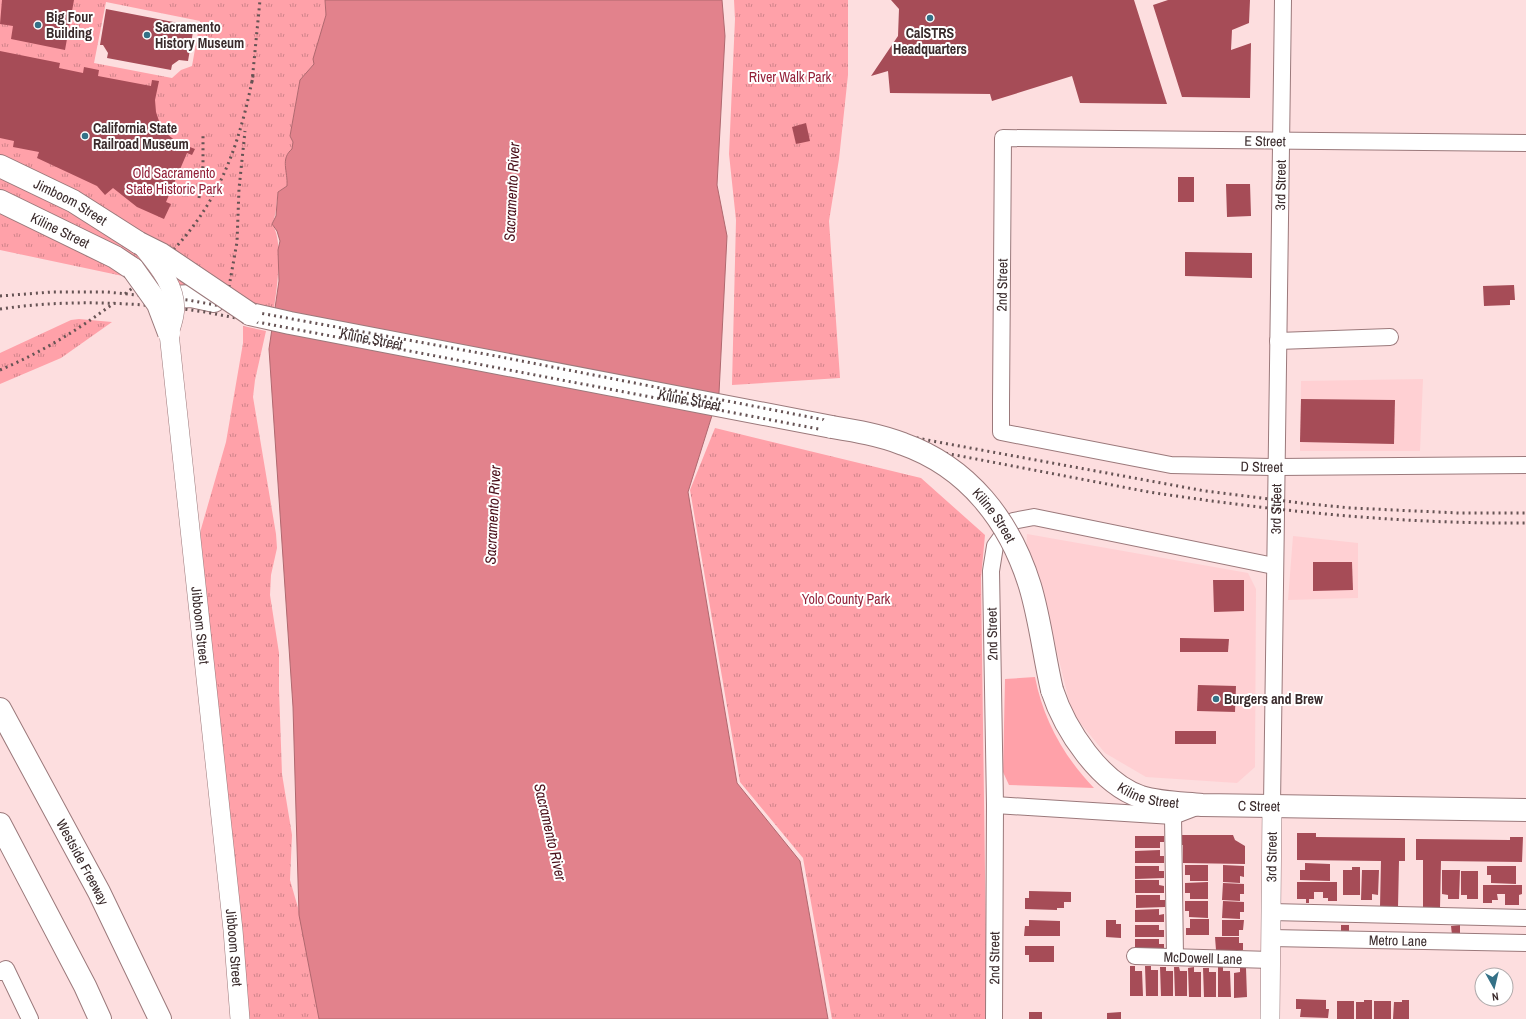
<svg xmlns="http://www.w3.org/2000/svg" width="1526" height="1019" font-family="'Archivo Narrow',sans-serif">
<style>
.built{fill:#ffd0d3}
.grass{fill:#ffa1a9}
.park{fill:url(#park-tufts);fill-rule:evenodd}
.water{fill:#e2828c;stroke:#b0686f}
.building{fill:#a64c57}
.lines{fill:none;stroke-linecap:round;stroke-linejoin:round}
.minor-casing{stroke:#9b797b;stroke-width:18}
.tertiary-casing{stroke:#9b797b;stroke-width:20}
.secondary-casing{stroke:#9b797b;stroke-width:24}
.motorway-casing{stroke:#9b797b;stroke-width:24}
.minor{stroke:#fff;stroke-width:16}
.tertiary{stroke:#fff;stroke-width:19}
.secondary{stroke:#fff;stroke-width:22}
.motorway{stroke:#fff;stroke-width:22}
.rail{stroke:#665354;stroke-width:3;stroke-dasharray:2 4;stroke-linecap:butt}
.tertiary-bridge-casing{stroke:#9b797b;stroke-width:20;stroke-linecap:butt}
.secondary-bridge-casing{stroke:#9b797b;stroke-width:24;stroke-linecap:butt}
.tertiary-bridge{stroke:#fff;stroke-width:19}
.secondary-bridge{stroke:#fff;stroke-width:22}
.poi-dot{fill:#347187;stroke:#fff;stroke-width:1.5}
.labels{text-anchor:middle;stroke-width:4;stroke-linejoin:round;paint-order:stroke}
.poi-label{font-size:14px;font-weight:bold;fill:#3a2b2c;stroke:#fff;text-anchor:start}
.park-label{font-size:14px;fill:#932139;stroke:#fff}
.street-label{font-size:14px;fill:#3a2b2c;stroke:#fff}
.water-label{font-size:15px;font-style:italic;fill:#4b101b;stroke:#fff}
</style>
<defs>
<pattern id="park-tufts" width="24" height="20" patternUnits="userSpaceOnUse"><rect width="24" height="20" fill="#ffa1a9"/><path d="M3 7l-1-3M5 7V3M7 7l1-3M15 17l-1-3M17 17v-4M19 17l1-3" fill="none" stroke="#cf838a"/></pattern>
</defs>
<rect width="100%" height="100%" fill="#fddedf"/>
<!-- built -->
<g class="built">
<polygon points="1423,379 1420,451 1300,451 1301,381"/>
<polygon points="1027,534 1248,573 1256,589 1255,767 1237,783 1146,777 1105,753 1072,713 1045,603 1026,551"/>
<polygon points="1293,536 1358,543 1358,598 1288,600"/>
</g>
<!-- grass -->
<path class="grass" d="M1035,677C1043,719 1064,757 1094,788L1009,785L1003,772L1005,679Z"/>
<!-- park -->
<g class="park">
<path d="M0,0H325L326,15L314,59V64L300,80L290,136L293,142L292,149C280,159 288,171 287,186L278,192C276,203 277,214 272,224C284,241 277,287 274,308L0,250ZM106,2L200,21L192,66L181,70L172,78L94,63Z"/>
<polygon points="734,0 848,0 848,75 839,159 829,221 840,378 732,385 736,220 729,154 735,19"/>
<polygon points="79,319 112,322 61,358 0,384 0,353 71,320"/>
<polygon points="243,326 266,331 255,380 253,397 276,534 277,548 271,575 270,595 279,653 279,689 282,774 292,835 290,880 330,1019 248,1019 197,555 201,529 226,442 243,343"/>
<polygon points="715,428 921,478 985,535 981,578 987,1019 832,1019 803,858 740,782 690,490"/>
</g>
<!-- water -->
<path class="water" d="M325,0H722L725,36L717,185L727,236L719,393L688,492L737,783L800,861L828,1019H319L299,915L293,707L269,349L279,281L278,250L280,241L277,231L272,224L276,216L278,192L287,186C288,171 280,159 292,149L293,142L290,136L300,80L314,64L313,59L326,15Z"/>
<!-- building -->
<g class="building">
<polygon points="2,0 74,0 65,50 11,39 13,26 0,24"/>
<polygon points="891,0 1134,0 1167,104 1080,103 1072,76 992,101 990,94 890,93 888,71 871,76 898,36 899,9"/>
<polygon points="1168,0 1250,0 1249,23 1232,30 1231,50 1251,43 1250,98 1182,97 1153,5"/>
<polygon points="106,9 194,26 188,61 179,60 172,65 171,70 107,58 108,53 103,45 100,45"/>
<polygon points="0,51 60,63 59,68 83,73 84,67 99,70 98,76 151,86 152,80 159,81 155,100 156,112 160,124 167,134 177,142 195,149 192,155 187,153 166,202 171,204 164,219 137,207 113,188 105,195 97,186 37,158 39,152 13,147 14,141 0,138"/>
<polygon points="806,123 810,141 796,144 792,127"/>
<rect x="1178" y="177" width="16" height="25"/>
<polygon points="1226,184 1250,184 1251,216 1227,217"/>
<polygon points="1185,252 1252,253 1252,278 1185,276"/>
<polygon points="1514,285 1515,300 1510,300 1510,305 1484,306 1483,286"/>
<polygon points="1301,399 1395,400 1394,444 1300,442"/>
<polygon points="1313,562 1352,562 1353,590 1313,591"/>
<polygon points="1213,580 1244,580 1244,611 1214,612"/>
<polygon points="1180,638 1229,639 1228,652 1180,652"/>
<polygon points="1198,685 1236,686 1235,712 1197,711"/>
<rect x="1175" y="731" width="41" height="13"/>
<polygon points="1297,833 1316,833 1316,837 1405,838 1405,861 1399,861 1398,907 1380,907 1381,861 1297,860"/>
<polygon points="1181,835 1233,835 1235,840 1245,846 1245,864 1183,863 1183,845 1181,845"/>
<polygon points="1135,836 1164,836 1164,842 1160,842 1160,848 1135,848"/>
<polygon points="1510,837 1523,837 1522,862 1441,861 1440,908 1423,908 1423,860 1416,860 1416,839 1510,840"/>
<polygon points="1160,850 1160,856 1164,856 1164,863 1135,863 1135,851"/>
<polygon points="1305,863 1330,864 1330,881 1300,880 1300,870 1305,870"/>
<polygon points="1185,865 1208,865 1208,881 1190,881 1190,875 1185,875"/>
<polygon points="1223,865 1244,866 1244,877 1240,876 1240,883 1223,882"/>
<polygon points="1135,866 1159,866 1159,871 1164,871 1164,878 1135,879"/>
<polygon points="1487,866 1516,866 1516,884 1491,883 1491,875 1487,875"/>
<polygon points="1352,867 1360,867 1360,895 1343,895 1343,870 1352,870"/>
<polygon points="1362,870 1379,870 1378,895 1372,894 1372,900 1361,900"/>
<polygon points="1442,870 1460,870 1459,899 1448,899 1448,895 1442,894"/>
<polygon points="1461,871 1478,871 1478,899 1467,899 1467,895 1461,895"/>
<polygon points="1135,880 1159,880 1159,885 1164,886 1164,893 1135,893"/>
<polygon points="1208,882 1208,899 1190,899 1190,893 1185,893 1185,883"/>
<polygon points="1297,882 1337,882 1337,901 1328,901 1328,898 1323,898 1323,892 1314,892 1314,899 1309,899 1309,903 1306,903 1306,899 1297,899"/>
<polygon points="1223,883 1244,884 1244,894 1240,894 1240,901 1222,900"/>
<polygon points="1483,885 1522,885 1522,894 1519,895 1519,905 1505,905 1505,894 1497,894 1498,900 1492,900 1492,903 1483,903"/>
<polygon points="1029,891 1071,892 1071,902 1064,902 1064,908 1057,908 1057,910 1025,909 1025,898 1029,898"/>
<polygon points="1136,895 1160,895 1160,900 1165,900 1165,907 1136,908"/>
<polygon points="1185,901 1208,901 1208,918 1189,917 1189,911 1185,911"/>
<polygon points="1223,901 1244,902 1244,912 1240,912 1240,919 1222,918"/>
<polygon points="1159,909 1159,915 1164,914 1164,922 1135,922 1135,910"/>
<polygon points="1190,919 1209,919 1209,935 1186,935 1186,928 1190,928"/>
<polygon points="1029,920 1060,921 1060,936 1024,936 1025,926 1029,926"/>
<polygon points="1106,920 1116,920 1116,924 1121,924 1121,938 1106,937"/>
<polygon points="1222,920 1244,920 1243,930 1239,930 1239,936 1222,936"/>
<polygon points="1135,925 1159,925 1159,930 1164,930 1164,937 1135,937"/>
<rect x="1341" y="925" width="8" height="8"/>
<polygon points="1460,925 1460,934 1452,935 1451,926"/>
<polygon points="1215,937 1239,937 1239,943 1243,943 1243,950 1216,950"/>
<polygon points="1135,939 1159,939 1159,944 1164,944 1164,951 1135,952"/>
<polygon points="1025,946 1054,946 1054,962 1029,962 1029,955 1025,955"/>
<polygon points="1130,966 1135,966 1135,971 1142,971 1143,996 1130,996"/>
<polygon points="1145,966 1151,966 1151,970 1158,970 1158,996 1146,996"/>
<polygon points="1160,967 1166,967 1166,971 1173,971 1173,996 1161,996"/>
<polygon points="1174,967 1179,967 1180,971 1187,971 1187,996 1175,996"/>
<polygon points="1194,967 1194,972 1201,972 1201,997 1189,997 1188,968"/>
<polygon points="1218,967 1223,967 1223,971 1230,971 1231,997 1218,997"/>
<polygon points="1203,968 1209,968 1209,972 1216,972 1216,997 1204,997"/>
<polygon points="1240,968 1246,968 1247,997 1234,998 1234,973 1240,972"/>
<polygon points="1296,999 1326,1000 1326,1009 1329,1009 1328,1018 1300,1017 1301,1009 1296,1009"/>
<polygon points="1364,1000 1372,1000 1372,1019 1356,1019 1356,1002 1364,1002"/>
<polygon points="1402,1000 1409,1000 1409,1019 1393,1019 1394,1002 1402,1002"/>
<rect x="1337" y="1001" width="17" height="18"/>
<rect x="1374" y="1001" width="17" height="18"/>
<rect x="1029" y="1012" width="13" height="7"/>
<polygon points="1121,1012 1121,1019 1107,1019 1107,1013"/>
</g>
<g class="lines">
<!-- minor casing -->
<g class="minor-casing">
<g id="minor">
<path id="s1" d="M1526,143L1003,138L1001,403V432L1171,465L1277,467L1526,465"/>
<polyline points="1278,341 1390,337"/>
<polyline points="995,805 1173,816 1199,806"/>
<path id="s2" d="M1272,805L1283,0"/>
<polyline points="1173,816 1175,957"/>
<polyline points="1271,912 1526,918"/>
<path id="s3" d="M1271,938L1526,943"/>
<path id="s4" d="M1135,956L1271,960"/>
<polyline points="0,972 6,969 30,1019"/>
<path id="s5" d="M994,1019L995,805L991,571L995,546L1013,521L1034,517L1274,566"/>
</g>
</g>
<!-- tertiary casing -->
<g class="tertiary-casing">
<g id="tertiary">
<path id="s6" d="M169,333L233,930L240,1019"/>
<path id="s7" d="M1270,1019L1272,805"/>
</g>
</g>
<!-- secondary casing -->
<g class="secondary-casing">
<g id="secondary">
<path id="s8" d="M0,166L73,201L139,243"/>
<path id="s9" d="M0,201L115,257L133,269"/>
<polyline points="173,297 191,296 214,301"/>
<path id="s10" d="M250,314L290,323L832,427"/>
<path id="s11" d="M1052,690C1065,730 1100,783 1141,797C1161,803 1182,803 1202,805L1526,810"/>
</g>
</g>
<!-- motorway casing -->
<g class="motorway-casing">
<g id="motorway">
<path id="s12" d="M0,709L99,892L160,1019"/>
<polyline points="0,824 85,986 100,1019"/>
</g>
</g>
<!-- minor -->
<use href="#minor" class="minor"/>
<!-- tertiary -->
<use href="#tertiary" class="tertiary"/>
<!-- secondary -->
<use href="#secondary" class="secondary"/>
<!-- motorway -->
<use href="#motorway" class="motorway"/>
<!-- rail -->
<g class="rail">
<polyline points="252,82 260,0"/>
<polyline points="199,198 203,166 203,134"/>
<polyline points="229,287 237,242 239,189 245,131"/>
<path d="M125,294C204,232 234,173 253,76"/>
<polyline points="0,296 52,292 107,292 188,300 496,356 943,443 1205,491 1300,503 1351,508 1459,513 1526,513"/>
<path d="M0,309C68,299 137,302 205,312L1149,492C1275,511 1399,524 1526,523"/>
<path d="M0,370C42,352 78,330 114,303"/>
</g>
<!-- tertiary-bridge casing -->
<g class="tertiary-bridge-casing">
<path id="tertiary-bridge" d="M143,247C158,265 179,290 174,315C173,321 171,327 169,333"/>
</g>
<!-- secondary-bridge casing -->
<g class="secondary-bridge-casing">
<g id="secondary-bridge">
<polyline points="139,243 161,254 250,314"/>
<polyline points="133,269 158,304 169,333"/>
<path id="s13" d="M832,427C856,431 880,435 903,444C968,467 1010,521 1030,586C1040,619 1044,656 1052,690"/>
</g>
</g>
<!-- tertiary-bridge -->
<use href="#tertiary-bridge" class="tertiary-bridge"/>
<!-- secondary-bridge -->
<use href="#secondary-bridge" class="secondary-bridge"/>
</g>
<!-- markers -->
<g class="poi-dot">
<circle cx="930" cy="18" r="4"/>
<circle cx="38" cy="25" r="4"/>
<circle cx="147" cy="35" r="4"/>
<circle cx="85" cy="136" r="4"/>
<circle cx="1216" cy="699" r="4"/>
</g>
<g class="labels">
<!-- poi labels -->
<g class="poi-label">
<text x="46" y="22">Big Four<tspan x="46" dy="16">Building</tspan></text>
<text x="155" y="32">Sacramento<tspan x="155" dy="16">History Museum</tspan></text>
<text x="930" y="38" text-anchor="middle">CalSTRS<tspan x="930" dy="16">Headquarters</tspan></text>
<text x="93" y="133">California State<tspan x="93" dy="16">Railroad Museum</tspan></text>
<text x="1224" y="704">Burgers and Brew</text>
</g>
<!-- park labels -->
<g class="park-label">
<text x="790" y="82">River Walk Park</text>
<text x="174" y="178">Old Sacramento<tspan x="174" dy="16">State Historic Park</tspan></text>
<text x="846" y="604">Yolo County Park</text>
</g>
<!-- street labels -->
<g class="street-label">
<text transform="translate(1265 141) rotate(1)" y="5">E Street</text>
<text dy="5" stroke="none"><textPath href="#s2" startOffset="620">3rd Street</textPath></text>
<text dy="5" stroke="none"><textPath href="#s8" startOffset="79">Jimboom Street</textPath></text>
<text dy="5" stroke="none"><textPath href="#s9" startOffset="67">Kiline Street</textPath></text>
<text transform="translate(1002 285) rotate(-89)" y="5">2nd Street</text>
<text dy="5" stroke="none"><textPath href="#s10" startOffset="124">Kiline Street</textPath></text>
<text dy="5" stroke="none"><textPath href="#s10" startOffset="448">Kiline Street</textPath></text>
<text dy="5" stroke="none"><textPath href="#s1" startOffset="1081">D Street</textPath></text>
<text dy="5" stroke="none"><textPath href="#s2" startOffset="296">3rd Street</textPath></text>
<text dy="5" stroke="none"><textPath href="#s13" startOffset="191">Kiline Street</textPath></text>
<text dy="5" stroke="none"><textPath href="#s6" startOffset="294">Jibboom Street</textPath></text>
<text transform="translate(992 634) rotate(-91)" y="5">2nd Street</text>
<text dy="5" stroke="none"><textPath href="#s11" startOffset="150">Kiline Street</textPath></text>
<text dy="5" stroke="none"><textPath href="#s11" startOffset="262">C Street</textPath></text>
<text dy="5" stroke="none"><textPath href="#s7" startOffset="162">3rd Street</textPath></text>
<text dy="5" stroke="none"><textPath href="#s12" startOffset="174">Westside Freeway</textPath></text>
<text dy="5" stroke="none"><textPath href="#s3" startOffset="127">Metro Lane</textPath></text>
<text dy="5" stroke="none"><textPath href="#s6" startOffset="618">Jibboom Street</textPath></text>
<text dy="5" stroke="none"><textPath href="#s5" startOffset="61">2nd Street</textPath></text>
<text dy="5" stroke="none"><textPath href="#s4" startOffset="68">McDowell Lane</textPath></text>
</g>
<!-- water labels -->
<g class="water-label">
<text transform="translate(512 192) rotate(-87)" y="5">Sacramento River</text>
<text transform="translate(493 515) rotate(-87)" y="5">Sacramento River</text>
<text transform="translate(550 832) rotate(77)" y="5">Sacramento River</text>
</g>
</g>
<!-- north arrow -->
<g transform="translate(1494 987) rotate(172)"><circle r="19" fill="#ffffff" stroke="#b0aaab"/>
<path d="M0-3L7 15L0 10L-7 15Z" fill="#347187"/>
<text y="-6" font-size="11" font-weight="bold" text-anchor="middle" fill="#3a2b2c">N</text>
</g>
</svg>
